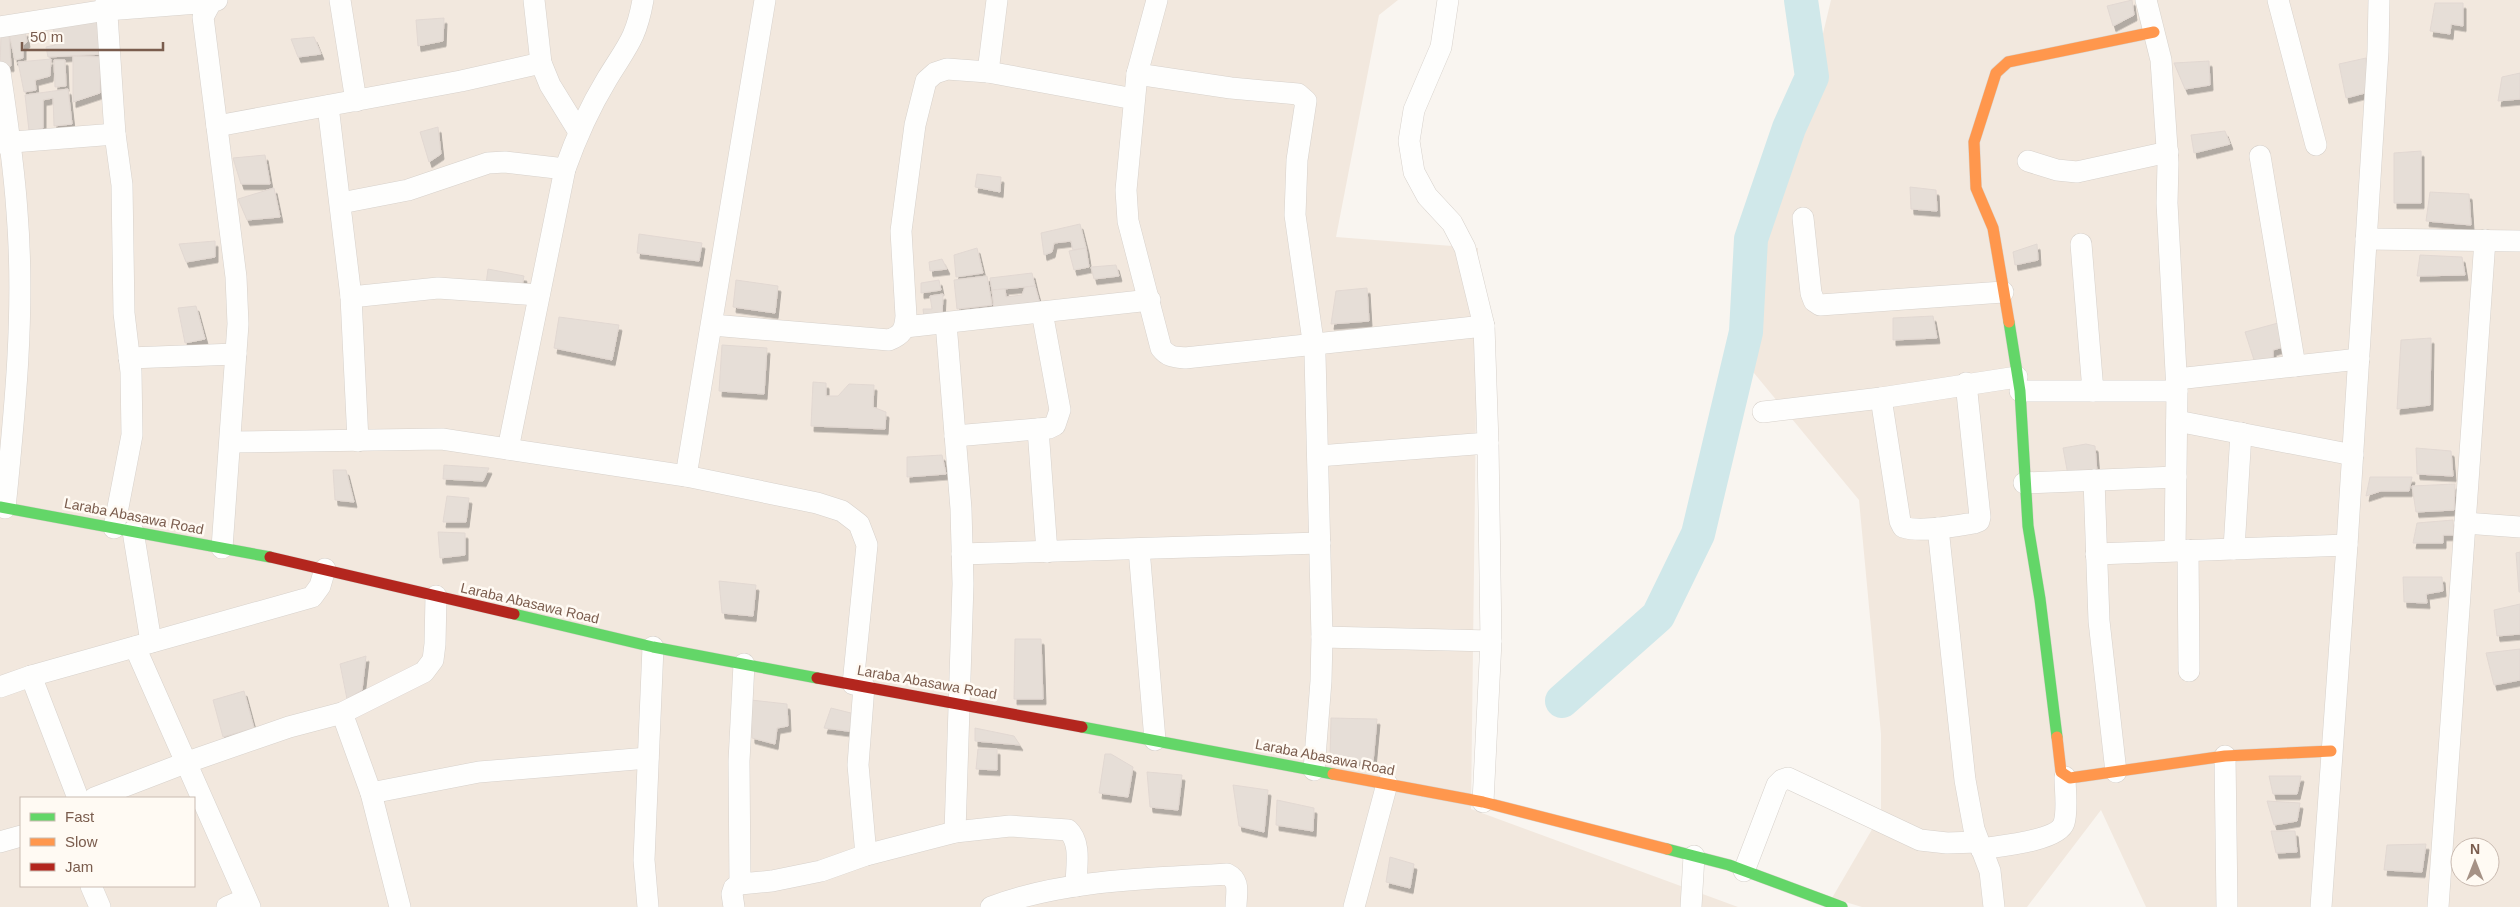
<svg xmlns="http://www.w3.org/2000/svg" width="2520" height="907" font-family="Arial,sans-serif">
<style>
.residential{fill:#f2e8de;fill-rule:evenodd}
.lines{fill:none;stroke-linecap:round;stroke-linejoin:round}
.river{stroke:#d0e8ea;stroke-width:34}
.building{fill:#e6ded7;stroke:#e2d8d2;filter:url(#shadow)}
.street-casing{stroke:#d7d1cb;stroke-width:22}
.fast-casing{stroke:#d9d2cb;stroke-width:12}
.slow-casing{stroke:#d9d2cb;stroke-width:12}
.jam-casing{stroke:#d9d2cb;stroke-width:12}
.street{stroke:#fefefd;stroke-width:21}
.fast{stroke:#63d668;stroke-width:11}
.slow{stroke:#ff974d;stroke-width:11}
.jam{stroke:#b3261e;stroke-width:11}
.labels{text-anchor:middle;stroke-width:5;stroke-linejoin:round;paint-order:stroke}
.street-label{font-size:14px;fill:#7a5c4d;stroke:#fffaf3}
</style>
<defs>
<filter id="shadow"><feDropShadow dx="3" dy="5.5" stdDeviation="0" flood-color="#0004"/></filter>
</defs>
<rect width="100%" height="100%" fill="#f9f5f0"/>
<!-- residential -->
<g class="residential">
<path d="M0,0H1398L1379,15L1336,237L1478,248L1471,809L1738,907H0ZM21,798H194V886H21Z"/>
<path d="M1831,0H2520V907H2146L2101,810L2027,907H1862L1832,898L1881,814V734L1859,500L1735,350L1805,109ZM2460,847H2490V877H2460Z"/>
</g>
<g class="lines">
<!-- river -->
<polyline class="river" points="1562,701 1658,616 1698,534 1746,332 1751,239 1789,128 1812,77 1801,0"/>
</g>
<!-- building -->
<g class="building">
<polygon points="2132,0 2134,15 2113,26 2107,6"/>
<polygon points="2435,3 2463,3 2463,26 2451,24 2450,34 2430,31"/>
<polygon points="104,16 105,54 48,57 46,47 55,45 53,25"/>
<polygon points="444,18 443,41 418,46 416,20"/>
<polygon points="25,31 27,42 23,45 23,58 15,60 9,34"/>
<polygon points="1,34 9,34 11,66 0,66"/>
<polygon points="314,37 321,54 298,57 291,39"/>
<polygon points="73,56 100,57 100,93 73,102"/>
<polygon points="2366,58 2369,92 2346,98 2339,64"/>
<polygon points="51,59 50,76 35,80 36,90 24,92 18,62"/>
<polygon points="54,60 65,60 66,86 55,87"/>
<polygon points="2209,61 2210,85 2185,89 2174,63"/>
<polygon points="2520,73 2520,99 2498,101 2502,77"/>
<polygon points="68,89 72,124 54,126 53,98 43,100 43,128 29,131 25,95"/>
<polygon points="438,127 441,154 429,162 420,132"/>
<polygon points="2225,131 2230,144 2194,153 2191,135"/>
<polygon points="2421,151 2421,203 2394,203 2394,153"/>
<polygon points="265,155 270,184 241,184 233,158"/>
<polygon points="977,174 1001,177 1000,192 975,187"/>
<polygon points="1910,187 1936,190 1937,211 1911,209"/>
<polygon points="274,188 280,217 247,220 238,199"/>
<polygon points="2430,192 2469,194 2471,225 2426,221"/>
<polygon points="1080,224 1086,248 1073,250 1071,241 1054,243 1052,252 1044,255 1041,233"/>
<polygon points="639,234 702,243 699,261 637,253"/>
<polygon points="215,241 215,257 186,262 179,244"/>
<polygon points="2037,244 2038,260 2015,265 2013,252"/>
<polygon points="977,248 983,273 956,277 954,255"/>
<polygon points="1086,248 1089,267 1074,270 1069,251"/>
<polygon points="2420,255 2462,257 2465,275 2417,276"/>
<polygon points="942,259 947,269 930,271 929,262"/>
<polygon points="1116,265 1119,276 1094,279 1091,267"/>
<polygon points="488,269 524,276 521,291 486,284"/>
<polygon points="1032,273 1035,286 992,290 990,278"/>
<polygon points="987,276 992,305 957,309 954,280"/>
<polygon points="736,280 778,286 775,313 733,307"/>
<polygon points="939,280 941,290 921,293 921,283"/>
<polygon points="1035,286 1040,304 994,308 992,290 1005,289 1006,297 1022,295 1025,287"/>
<polygon points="1367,288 1369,321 1331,324 1336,291"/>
<polygon points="943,294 942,317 924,318 923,309 932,309 930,296"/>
<polygon points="196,306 205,339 185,343 178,308"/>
<polygon points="1933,316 1937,338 1893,340 1893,318"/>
<polygon points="559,317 619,325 612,360 554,348"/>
<polygon points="2278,323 2283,347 2273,350 2273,358 2254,360 2245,332"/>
<polygon points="2431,338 2430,405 2397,409 2401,340"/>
<polygon points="722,345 767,348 764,394 719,391"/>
<polygon points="813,382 826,383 826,396 838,396 849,384 874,385 873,407 886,412 885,429 811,426"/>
<polygon points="2086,444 2095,446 2097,473 2068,475 2063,448"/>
<polygon points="2416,448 2451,451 2453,476 2417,474"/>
<polygon points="942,455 946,474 907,477 907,457"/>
<polygon points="444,465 489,468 483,481 443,479"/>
<polygon points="333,470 346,470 354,502 335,500"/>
<polygon points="2370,477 2412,477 2409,491 2381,491 2366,496"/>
<polygon points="2455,484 2454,510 2416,512 2412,486"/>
<polygon points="447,496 469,498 466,522 443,522"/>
<polygon points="2453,520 2454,535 2443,535 2443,543 2413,543 2417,523"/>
<polygon points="438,532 465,533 465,555 440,558"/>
<polygon points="2520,552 2520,592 2519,592 2516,553"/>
<polygon points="2403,577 2442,577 2443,591 2426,594 2427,603 2404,602"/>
<polygon points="719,581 756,585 753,616 722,613"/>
<polygon points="2520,604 2520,634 2497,636 2494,610"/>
<polygon points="1015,639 1041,639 1043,699 1014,699"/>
<polygon points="2520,649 2520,680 2494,685 2486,653"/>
<polygon points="366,656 362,690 347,699 340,664"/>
<polygon points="244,691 254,728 223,737 213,700"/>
<polygon points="751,700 787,704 788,726 777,728 775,744 752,738"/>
<polygon points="831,708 855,714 855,732 824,728"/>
<polygon points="1331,718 1377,719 1373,762 1330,758"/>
<polygon points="975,728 1014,736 1020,745 975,741"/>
<polygon points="978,749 997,749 997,770 976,769"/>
<polygon points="1105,754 1111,754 1133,767 1128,797 1099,793"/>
<polygon points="1147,772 1182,775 1178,810 1150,807"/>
<polygon points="2269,776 2301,776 2297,794 2273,794"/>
<polygon points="1233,785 1268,790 1264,832 1239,826"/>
<polygon points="1277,800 1314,808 1313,831 1276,825"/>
<polygon points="2267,801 2300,803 2297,821 2274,825"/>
<polygon points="2271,831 2295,831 2297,852 2276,853"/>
<polygon points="2426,844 2422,872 2384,870 2387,845"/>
<polygon points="1390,857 1414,864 1410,888 1386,882"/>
</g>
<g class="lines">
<!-- street casing -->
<g class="street-casing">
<g id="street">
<polyline points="106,0 115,134 122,185 124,313 131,372 132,435 114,528"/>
<polyline points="217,0 211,2 203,17 236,277 238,324 222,548"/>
<polyline points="340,0 356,101"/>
<polyline points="534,0 541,63 550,85 579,132"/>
<path d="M1157,0L1137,74L1126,190L1128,221L1161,348C1168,357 1174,357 1185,358L1484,326"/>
<polyline points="1448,0 1441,47 1414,110 1409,141 1414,172 1427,196 1452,223 1465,248 1484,326 1488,443"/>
<polyline points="2146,0 2161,60 2168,163 2167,203 2177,391 2175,550"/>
<polyline points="2278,0 2316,145"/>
<polyline points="0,27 107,10 211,2"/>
<path d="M0,72C7,119 14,165 17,212C25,311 15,410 5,508"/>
<polyline points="988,72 997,0"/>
<polyline points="1137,74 1231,88 1298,94 1306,101 1297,160 1295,215 1315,355 1322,637 1321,681 1314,770"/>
<polyline points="328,106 351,297 358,441"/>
<polyline points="217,126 461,81 541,63"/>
<polyline points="0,143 115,134"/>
<polyline points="2260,156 2295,366"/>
<polyline points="2028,161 2057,170 2077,172 2168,152"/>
<polyline points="341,203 408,190 488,163 505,162 565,169"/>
<polyline points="1803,218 1811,293 1814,301 1820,305 2003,292"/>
<polyline points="2366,239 2520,241"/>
<polyline points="2081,244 2093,391"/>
<polyline points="351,297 438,288 539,295"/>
<polyline points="946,323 961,509 963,584 955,832"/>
<path d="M712,325L889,340C902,335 905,330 906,316L901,231L915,125L926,81L935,73L947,69L988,72L1134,99"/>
<polyline points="905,327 1150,300"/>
<polyline points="129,358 236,354"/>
<polyline points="2177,379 2359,359"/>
<polyline points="2020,391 2177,391"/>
<path d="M1881,398L1900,521L1903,527C1920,533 1955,526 1974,523L1979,521L1980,517L1966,383"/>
<polyline points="1763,412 1881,398 2017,377"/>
<polyline points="2177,421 2353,455"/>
<polyline points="1038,429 1047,552"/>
<polyline points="955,436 1049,428 1055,425 1060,410 1042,312"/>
<polyline points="231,442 442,439 686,476 817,503 842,511 859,524 867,545 853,684"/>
<path d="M508,449L565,169C576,138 590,107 607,79C627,46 636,39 643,0"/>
<polyline points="1318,456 1488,443 1491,641 1483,802"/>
<polyline points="686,476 765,0"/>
<polyline points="2094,480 2099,621 2116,772"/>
<polyline points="2024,483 2176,477"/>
<polyline points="2465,523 2520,527"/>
<polyline points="1938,528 1965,780 1974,829 1990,871 1994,907"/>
<polyline points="133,531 151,642"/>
<polyline points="1139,549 1155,740"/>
<polyline points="2234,549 2241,433"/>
<polyline points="2188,550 2189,671"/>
<polyline points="962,554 1320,543"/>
<polyline points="2096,554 2347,545"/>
<polyline points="1322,637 1491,641"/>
<polyline points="135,647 250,907"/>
<polyline points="31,676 78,798"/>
<polyline points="864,686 858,765 866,855"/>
<polyline points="0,687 31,676 312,597 320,586 325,569"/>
<polyline points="342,713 371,793 400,907"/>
<polyline points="2225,756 2227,907"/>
<polyline points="371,793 479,772 648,758"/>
<polyline points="94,798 185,763 289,727 342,713 424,672 433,660 435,644 436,596"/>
<polyline points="0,842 21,836"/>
<path d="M1981,849C1998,846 2058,841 2064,823C2068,810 2065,790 2065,777"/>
<polyline points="1744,871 1777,785 1782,780 1788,778 1920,840 1947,843 1978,842"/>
<polyline points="740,884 739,761 744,664"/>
<polyline points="91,886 100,907"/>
<polyline points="227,907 246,899"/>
<polyline points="648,907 644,860 653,647"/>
<path d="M734,907L732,894L734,888L740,884L772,881L821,871L866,855L955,832L1010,826L1068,830C1082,843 1076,868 1076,886"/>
<path d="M991,907C1066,879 1148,879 1227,874C1241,881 1236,893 1236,907"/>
<polyline points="1354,907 1387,784"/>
<polyline points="1691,907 1694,856"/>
<polyline points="2321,907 2347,545 2378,51 2379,0"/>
<polyline points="2438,907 2485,240"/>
</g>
</g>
<!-- fast casing -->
<g class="fast-casing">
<g id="fast">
<polyline points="2009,322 2020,391 2028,526 2040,599 2057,737"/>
<polyline points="0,507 270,557"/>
<polyline points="514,614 653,647 817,678"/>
<polyline points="1082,727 1333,774"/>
<polyline points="1667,849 1729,865 1842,907"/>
</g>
</g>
<!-- slow casing -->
<g class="slow-casing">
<g id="slow">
<polyline points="2009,322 1993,228 1976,188 1974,142 1996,73 2008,62 2154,32"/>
<polyline points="2057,737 2061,772 2070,778 2225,756 2331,751"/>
<polyline points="1333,774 1483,802 1667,849"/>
</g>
</g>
<!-- jam casing -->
<g class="jam-casing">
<g id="jam">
<polyline points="270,557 514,614"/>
<polyline points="817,678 1082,727"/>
</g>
</g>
<!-- street -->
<use href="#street" class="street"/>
<!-- fast -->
<use href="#fast" class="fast"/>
<!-- slow -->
<use href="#slow" class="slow"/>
<!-- jam -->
<use href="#jam" class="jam"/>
</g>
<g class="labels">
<!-- street labels -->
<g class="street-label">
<text transform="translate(134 516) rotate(11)" y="5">Laraba Abasawa Road</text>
<text transform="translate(530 603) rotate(13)" y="5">Laraba Abasawa Road</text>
<text transform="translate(927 682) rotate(10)" y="5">Laraba Abasawa Road</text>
<text transform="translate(1325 757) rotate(11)" y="5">Laraba Abasawa Road</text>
</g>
</g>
<!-- legend -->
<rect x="20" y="797" width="175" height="90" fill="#fffaf3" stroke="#cabbb1"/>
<rect x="30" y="813" width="25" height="8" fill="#63d668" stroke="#cabbb1"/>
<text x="65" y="822" font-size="15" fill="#7a5c4d">Fast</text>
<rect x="30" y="838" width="25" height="8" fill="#ff974d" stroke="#cabbb1"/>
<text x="65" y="847" font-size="15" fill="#7a5c4d">Slow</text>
<rect x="30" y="863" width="25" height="8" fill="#b3261e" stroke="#cabbb1"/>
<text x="65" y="872" font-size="15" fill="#7a5c4d">Jam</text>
<!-- north arrow -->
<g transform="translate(2475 862)"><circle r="24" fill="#fffaf3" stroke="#cabbb1"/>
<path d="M0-4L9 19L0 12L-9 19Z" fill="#a69286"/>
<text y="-8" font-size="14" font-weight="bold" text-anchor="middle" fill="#7a5c4d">N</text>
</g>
<!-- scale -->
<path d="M22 42v8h141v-8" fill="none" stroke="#7a5c4d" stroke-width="2.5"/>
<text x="30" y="42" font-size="15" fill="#7a5c4d" stroke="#fffaf3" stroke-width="4" paint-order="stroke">50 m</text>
</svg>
